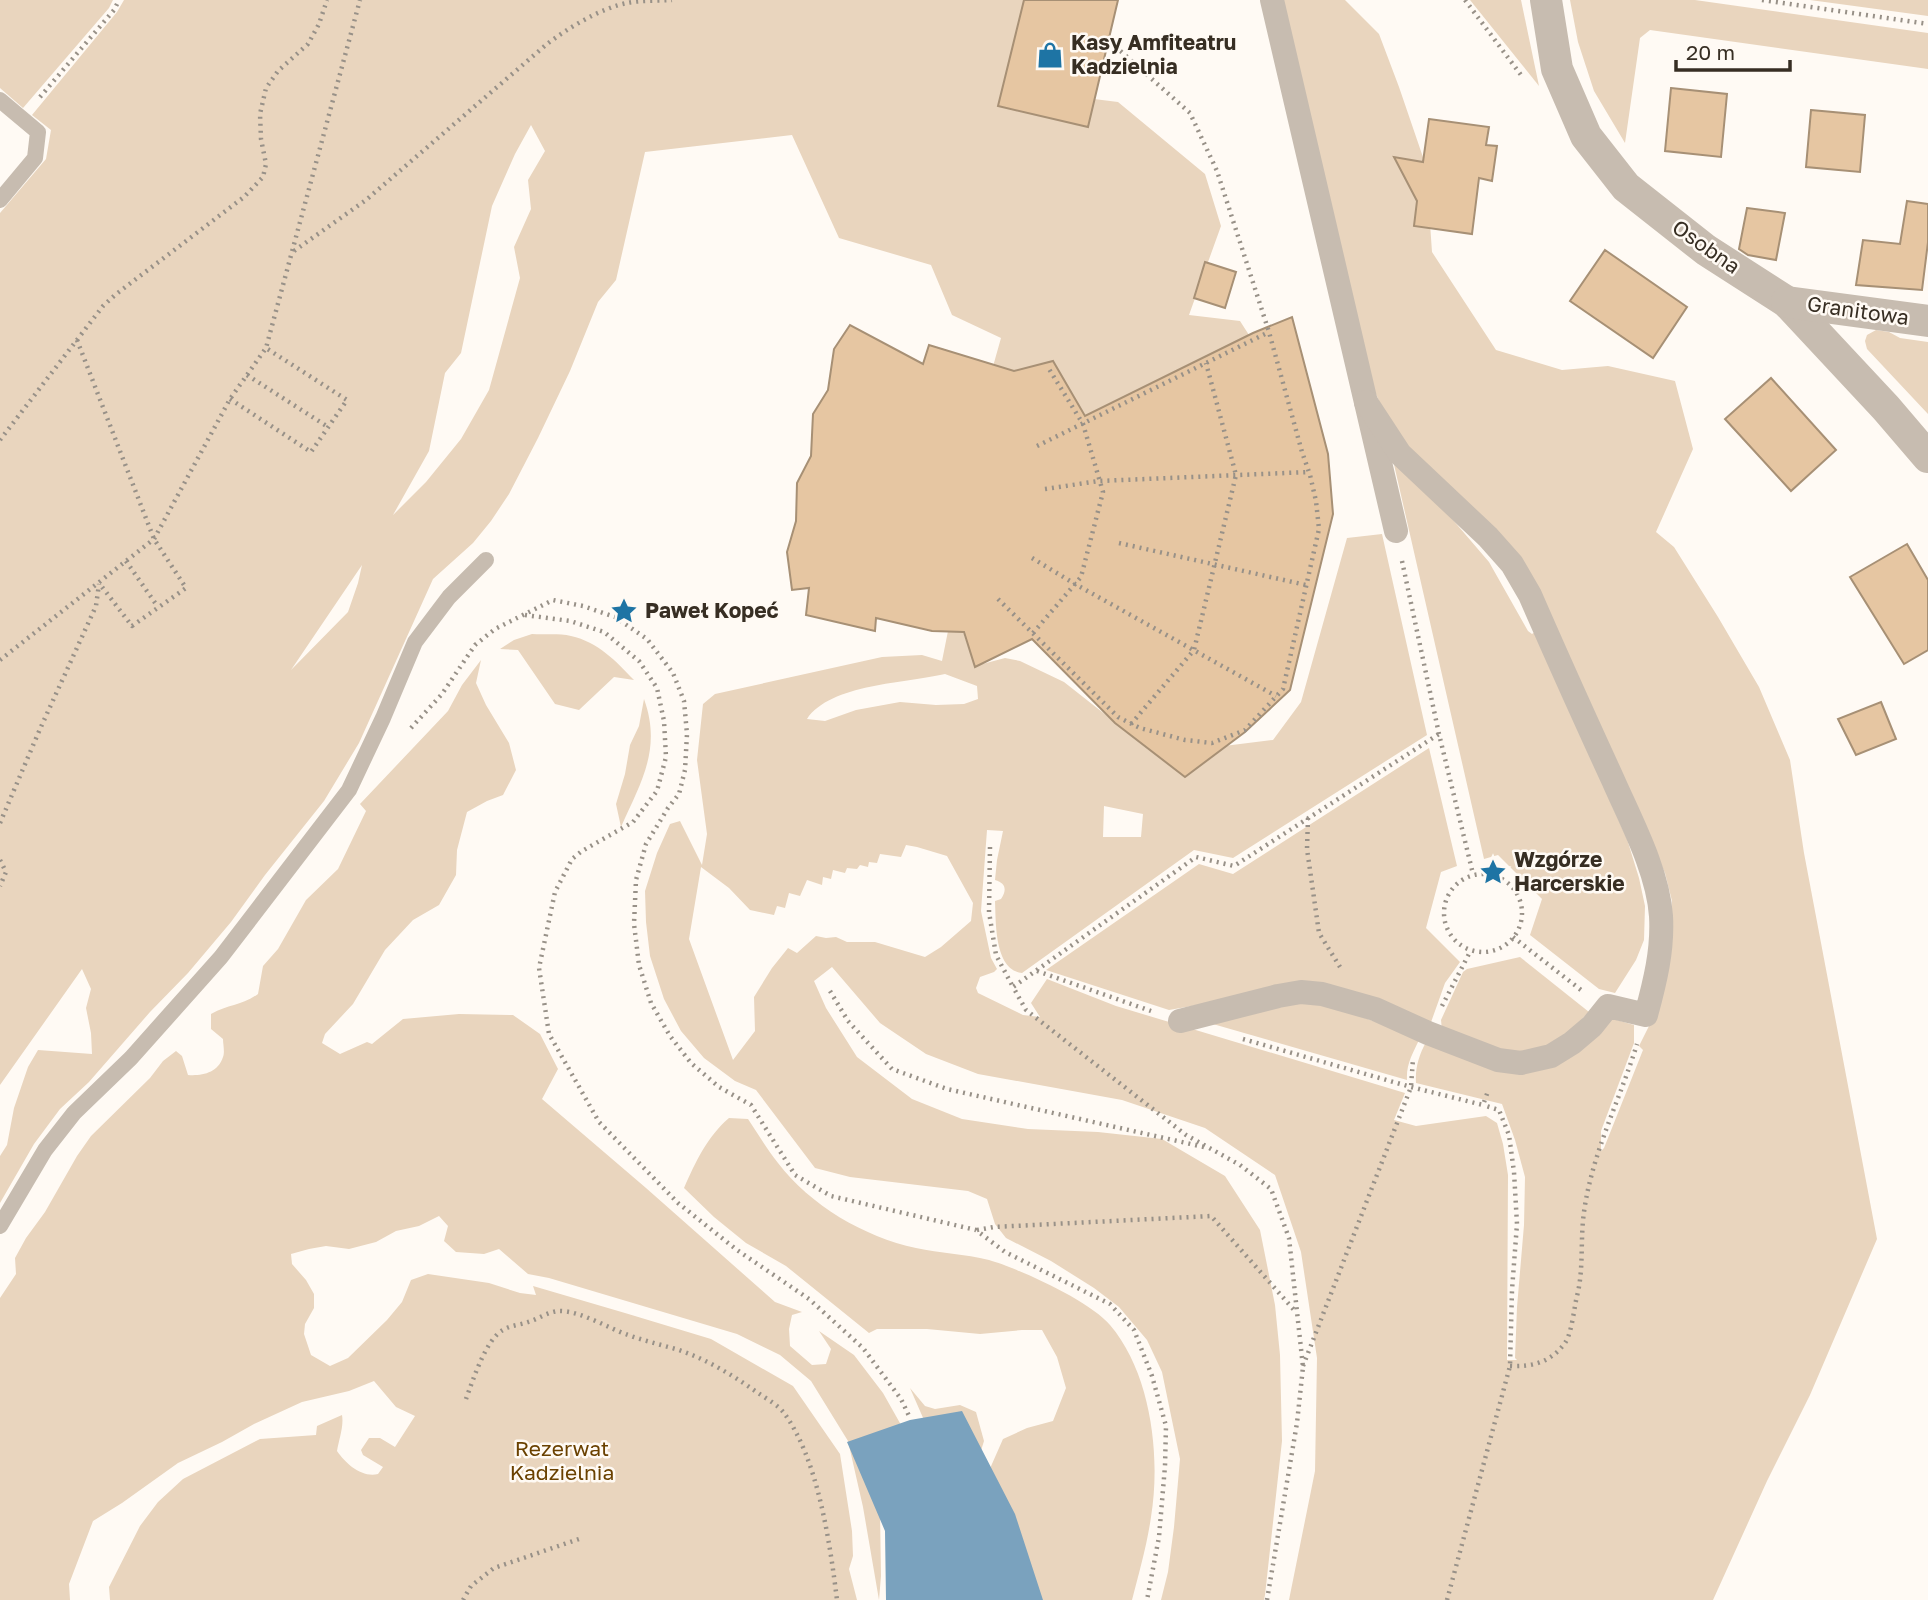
<svg xmlns="http://www.w3.org/2000/svg" width="1928" height="1600" font-family="'Golos Text',sans-serif">
<style>
.green{fill:#e9d5be;fill-rule:evenodd}
.water{fill:#7aa2be}
.building{fill:#e6c6a2;stroke:#a79075;stroke-width:2}
.lines{fill:none;stroke-linecap:round;stroke-linejoin:round}
.path{stroke:#989188;stroke-width:4.5;stroke-dasharray:2 5;stroke-linecap:butt}
.service{stroke:#c7bcb0;stroke-width:16}
.pedestrian{stroke:#c7bcb0;stroke-width:24}
.minor{stroke:#c7bcb0;stroke-width:32}
.labels{text-anchor:middle;stroke-width:5;stroke-linejoin:round;paint-order:stroke}
.poi-label{font-size:21px;font-weight:bold;fill:#372e23;stroke:#fffaf4;text-anchor:start}
.street-label{font-size:21px;fill:#372e23;stroke:#fffaf4}
.park-label{font-size:21px;fill:#6a4100;stroke:#fffaf4}
</style>
<rect width="100%" height="100%" fill="#fffaf4"/>
<!-- green -->
<g class="green">
<polygon points="0,0 113,0 109,8 23,108 0,88"/>
<path d="M124,0H1024L998,106L1087,127L1094,99L1118,102L1205,174L1221,226L1189,315L1240,321L1249,335L1085,416L1053,361L990,377L1001,338L952,315L931,265L839,238L792,135L645,152L616,280L598,302L570,371L538,438L509,494L491,521L473,543L433,579L359,743L324,801L265,875L231,922L188,973L150,1012L89,1082L60,1109L34,1144L0,1203V1156L7,1145L14,1108L28,1067L38,1050L92,1054L91,1033L86,1008L91,989L82,969L0,1085V213L46,159L51,130L32,115L117,12ZM531,125L545,151L528,180L531,209L514,247L520,278L489,390L461,439L426,482L393,515L429,451L445,373L461,353L492,206L515,154ZM362,565L358,583L348,612L291,670Z"/>
<path d="M1283,0H1345L1379,34L1399,87L1426,166L1432,252L1496,350L1562,370L1608,366L1675,381L1693,449L1656,532L1674,547L1718,617L1759,687L1790,760L1804,853L1877,1239L1810,1395L1767,1481L1713,1600H1289L1315,1471L1317,1358L1301,1252L1275,1175L1205,1128L1122,1100L978,1074L926,1054L880,1023L832,967L814,981L826,1008L857,1057L912,1099L962,1119L1028,1129L1098,1132L1162,1139L1225,1176L1260,1230L1275,1305L1280,1355L1282,1441L1265,1595L1264,1600H1161L1168,1572L1174,1527L1180,1459L1162,1372L1147,1340L1119,1307L1094,1288L1051,1261L1006,1238L995,1224L987,1199L968,1191L850,1177L815,1168L756,1090L735,1081L704,1058L681,1031L664,999L650,956L646,922L645,891L657,853L670,824L680,821L702,865L707,834L697,760L703,704L715,694L882,657L922,655L942,661L950,621L959,620L975,666L1005,658L1020,661L1064,682L1111,719L1216,747L1273,740L1301,702L1347,538L1382,534L1427,735L1233,858L1194,850L1022,973C994,970 996,922 995,901L1001,899C1007,890 1006,883 995,880L997,860L1003,831L987,830L981,911L991,958L997,969L994,972L980,977L976,988L978,993L1023,1015L1040,1017L1031,1003L1047,979L1116,1006L1405,1093L1394,1120L1416,1126L1486,1116L1497,1123L1503,1144L1508,1175L1507,1360H1517L1515,1358L1517,1307L1524,1225L1525,1177L1515,1140L1502,1104L1416,1083C1415,1068 1419,1055 1426,1042L1509,1071L1610,1018L1634,1025V1043L1601,1131V1151L1604,1148L1643,1050L1639,1046L1656,1012L1671,936L1672,901L1665,873L1558,636L1411,455L1385,414L1369,379ZM945,674L977,686L978,699L964,704L936,705L900,702L856,710L825,721L807,719C830,684 907,683 945,674ZM1104,806L1143,814L1141,837H1103ZM906,845L917,847L947,856L973,903L971,921L941,947L925,957L875,942H847L836,937L826,938L816,936L797,953L788,948L772,968L754,997L755,1031L733,1060L689,939L701,867L729,888L750,910L774,915L777,906L785,908L789,893L800,896L807,880L822,885L823,877L831,879L833,870L845,873L847,868L857,869L860,865L868,867L869,862L877,863L880,854L901,857Z"/>
<polygon points="1470,0 1521,0 1539,86"/>
<polygon points="1570,0 1695,0 1928,33 1928,69 1650,30 1640,38 1625,143 1594,91 1578,42"/>
<polygon points="1810,0 1928,0 1928,16"/>
<polygon points="1876,330 1889,332 1900,338 1928,342 1928,414 1867,349 1865,341 1867,335"/>
<polygon points="1393,460 1447,513 1489,562 1528,631 1532,634 1535,632 1627,839 1639,878 1645,906 1644,940 1636,960 1615,993 1599,989 1530,935 1542,899 1498,855 1484,859"/>
<path d="M532,634C544,635 559,633 571,636C598,642 616,661 634,680L614,677L579,710L555,704L518,650L500,649L514,640Z"/>
<path d="M481,660L476,683L486,705L509,743L516,770L503,795L487,801L467,812L457,850L456,875L439,905L413,920L385,950L353,1004L325,1034L322,1043L340,1054L367,1042L372,1044L403,1019L459,1014L513,1015L540,1034L558,1069L542,1099L646,1188L775,1302L802,1312L792,1315L789,1329L790,1346L812,1365L826,1364L831,1349L819,1331L854,1355L883,1393L905,1432L896,1564L880,1512L881,1576L879,1600L863,1507L848,1441L811,1381L780,1355L737,1334L549,1278L528,1274L499,1249L484,1254L456,1252L444,1241L448,1226L439,1216L419,1226L396,1231L376,1242L349,1249L326,1246L309,1249L291,1254L292,1264L306,1280L314,1294V1308L305,1324L304,1334L311,1355L330,1366L348,1358L387,1320L402,1302L411,1280L428,1274L489,1283L520,1293L536,1295L533,1286L625,1313L711,1339L793,1386L840,1454L852,1531L853,1556L849,1569L857,1600H110L109,1587L140,1526L158,1502L183,1479L260,1439L316,1435L317,1426L342,1415C344,1426 339,1439 337,1451C346,1464 362,1478 378,1474L383,1467L363,1455L361,1450L369,1438H380L395,1447L415,1416L396,1407L374,1381L349,1391L302,1402L254,1424L222,1442L178,1463L122,1503L93,1521L69,1584L70,1600H0V1298L16,1274L15,1258L26,1238L45,1212L77,1156L91,1136L150,1078L163,1061L176,1051L182,1056L188,1075C202,1076 218,1073 223,1057C225,1052 223,1044 223,1039L211,1029V1014C229,1004 241,1006 258,994L263,966L278,949L306,900L338,869L366,811L360,804L448,711L462,685Z"/>
<path d="M644,699C662,749 641,782 621,827L616,804L625,774L630,745L639,726Z"/>
<polygon points="1429,748 1457,866 1441,872 1426,928 1460,962 1445,983 1430,1025 1267,993 1169,1010 1046,970 1199,864 1233,874"/>
<polygon points="1520,957 1589,1012 1559,1044 1509,1054 1442,1030 1441,1020 1463,972 1467,969"/>
<path d="M1313,999L1420,1038C1413,1053 1406,1064 1407,1080L1199,1020Z"/>
<path d="M729,1118L748,1119C758,1134 767,1149 778,1163C810,1205 864,1237 916,1248C940,1253 965,1254 989,1260C1020,1269 1090,1301 1110,1325C1151,1373 1161,1456 1151,1517C1147,1545 1139,1573 1132,1600H972L988,1473L1003,1439L1027,1428L1053,1421L1066,1388L1057,1357L1042,1330H1022L980,1334L927,1329H877L869,1333L786,1266L746,1243L714,1217L684,1188C696,1161 707,1137 729,1118Z"/>
<polygon points="910,1388 925,1406 935,1409 960,1405 976,1412 984,1441 974,1473 941,1459"/>
</g>
<!-- water -->
<polygon class="water" points="962,1411 1015,1514 1043,1600 886,1600 885,1531 847,1442 910,1420"/>
<!-- building -->
<g class="building">
<polygon points="1024,0 1118,0 1088,127 998,106"/>
<polygon points="1671,88 1727,94 1721,157 1665,151"/>
<polygon points="1811,110 1865,115 1860,172 1806,167"/>
<polygon points="1429,119 1489,127 1486,145 1497,146 1492,181 1479,178 1472,234 1414,226 1417,201 1394,157 1423,162"/>
<polygon points="1907,201 1928,204 1928,242 1922,290 1856,285 1863,240 1900,244"/>
<polygon points="1747,208 1785,213 1776,260 1748,255 1739,249"/>
<polygon points="1605,250 1687,307 1653,358 1570,301"/>
<polygon points="1205,262 1236,272 1225,308 1194,298"/>
<polygon points="1292,317 1328,454 1333,514 1290,690 1245,732 1185,777 1115,723 1032,639 975,667 964,632 932,631 876,618 875,631 806,615 809,588 792,590 787,552 796,521 797,483 811,456 813,414 828,390 834,349 850,325 923,364 929,345 1014,371 1053,361 1085,416 1253,333"/>
<polygon points="1771,378 1836,450 1791,491 1725,419"/>
<polygon points="1907,544 1928,580 1928,650 1904,664 1850,577"/>
<polygon points="1881,702 1896,739 1856,755 1838,719"/>
</g>
<g class="lines">
<!-- path -->
<g class="path">
<polyline points="1465,0 1521,75"/>
<polyline points="1762,0 1928,24"/>
<polyline points="40,97 114,10 119,0"/>
<path d="M294,251L366,200L547,44C568,28 601,8 627,3C641,0 658,1 672,0"/>
<polyline points="77,340 154,539 186,588 132,626 99,583"/>
<polyline points="247,375 328,427"/>
<polyline points="230,399 311,452 347,400 266,348"/>
<polyline points="0,440 103,306 115,295 244,197 263,177 266,164 261,139 260,114 266,88 278,71 308,44 319,24 327,0"/>
<polyline points="1037,446 1269,332"/>
<polyline points="1045,489 1099,481 1309,472"/>
<polyline points="1119,543 1306,585"/>
<polyline points="1032,558 1075,584 1276,696"/>
<polyline points="126,561 158,607"/>
<polyline points="1402,561 1439,734 1473,874"/>
<polyline points="998,599 1118,717 1140,728 1185,740 1212,743 1245,730 1283,689 1319,529 1316,501 1310,475 1302,452 1269,332 1217,171 1190,113 1108,40"/>
<polyline points="525,615 570,621 604,632 639,661 657,688 664,721 666,757 657,791 633,822 582,851 572,859 555,892 539,968 549,1034 599,1122 678,1203 737,1250 809,1299 863,1348 901,1399 910,1418"/>
<polyline points="1033,633 1081,577 1103,492 1083,424 1049,369"/>
<polyline points="0,660 154,539 230,399 266,348 360,0"/>
<polyline points="1131,724 1194,650 1236,475 1206,363"/>
<polyline points="411,728 442,694 475,645 495,629 553,600 583,606 615,617 647,639 673,673 684,701 687,734 685,770 679,794 668,808 646,844 636,880 634,924 639,965 651,1003 670,1036 691,1063 719,1087 751,1105 795,1175 831,1196 976,1230 1005,1252 1110,1304 1134,1330 1152,1376 1166,1426 1165,1466 1159,1537 1147,1600"/>
<polyline points="1308,818 1307,849 1319,933 1340,967"/>
<polyline points="0,823 40,729 96,606 99,584"/>
<polyline points="990,847 989,912 996,955 1013,987"/>
<polyline points="0,860 6,872 0,886"/>
<circle cx="1483" cy="913" r="39"/>
<polyline points="1513,937 1581,990"/>
<polyline points="1037,971 1151,1011"/>
<polyline points="830,991 848,1021 892,1069 947,1089 1204,1147"/>
<polyline points="1442,1006 1471,950"/>
<polyline points="1243,1039 1411,1087 1483,1105 1488,1091"/>
<polyline points="977,1230 994,1227 1211,1216 1295,1311"/>
<polyline points="1303,1366 1411,1087 1413,1059"/>
<path d="M1510,1366C1533,1367 1551,1362 1565,1343C1572,1333 1574,1308 1577,1296C1584,1269 1580,1240 1584,1212C1592,1153 1620,1100 1637,1044"/>
<path d="M466,1399C473,1380 486,1339 503,1330C511,1325 520,1325 528,1322C538,1319 548,1312 558,1311C579,1310 608,1328 628,1335C645,1341 662,1345 679,1350C708,1360 734,1376 758,1393C767,1399 778,1405 784,1413C818,1459 830,1543 837,1600"/>
<polyline points="463,1600 471,1586 494,1568 579,1539"/>
<polyline points="1267,1600 1297,1423 1303,1367 1289,1238 1271,1189 1240,1165 1186,1135 1026,1010 1013,987 1196,857 1234,866 1439,734"/>
<polyline points="1447,1600 1510,1366 1512,1290 1517,1224 1514,1172 1509,1135 1499,1110 1483,1105"/>
</g>
<!-- service -->
<g class="service">
<polyline points="0,100 38,132 35,158 0,200"/>
<polyline points="0,1226 45,1150 74,1113 131,1058 221,957 349,790 383,718 415,642 449,597 486,560"/>
</g>
<!-- pedestrian -->
<g class="pedestrian">
<polyline points="1272,0 1396,531"/>
<path d="M1180,1021L1278,996L1301,992L1322,994L1375,1009L1428,1033L1498,1060L1521,1063L1551,1056L1572,1043L1592,1026L1608,1006L1646,1015C1655,982 1663,950 1661,916C1658,871 1631,821 1613,780C1585,719 1557,657 1530,595L1512,564L1488,537L1400,454L1366,402"/>
</g>
<!-- minor -->
<g class="minor">
<polyline points="1546,0 1557,69 1586,136 1626,187 1706,250 1787,302 1886,408 1928,457"/>
<polyline points="1787,302 1928,321"/>
</g>
</g>
<!-- icons -->
<defs>
<g id="shop-bare" transform="scale(2.1)"><path d="M-5-2.5h2.3a2.7 3.5 0 0 1 5.4 0H5L5.5 6h-11ZM-1.5-2.5h3a1.5 2.3 0 0 0-3 0Z" fill="#1e74a4" stroke="#fffaf4" stroke-width="2.5" paint-order="stroke"/></g>
<g id="sight-bare" transform="scale(2.1)"><path d="M0-6L1.8-2.2L6-1.7L2.9 1.2L3.7 5.4L0 3.3L-3.7 5.4L-2.9 1.2L-6-1.7L-1.8-2.2Z" fill="#1e74a4" stroke="#fffaf4" stroke-width="2.5" paint-order="stroke"/></g>
</defs>
<g fill-rule="evenodd">
<use href="#shop-bare" x="1050" y="55"/>
<use href="#sight-bare" x="624" y="611"/>
<use href="#sight-bare" x="1493" y="872"/>
</g>
<g class="labels">
<!-- poi labels -->
<g class="poi-label">
<text x="1071" y="50">Kasy Amfiteatru<tspan x="1071" dy="24">Kadzielnia</tspan></text>
<text x="645" y="618">Paweł Kopeć</text>
<text x="1514" y="867">Wzgórze<tspan x="1514" dy="24">Harcerskie</tspan></text>
</g>
<!-- street labels -->
<g class="street-label">
<text transform="translate(1706 247) rotate(35)" y="7">Osobna</text>
<text transform="translate(1858 311) rotate(8)" y="7">Granitowa</text>
</g>
<!-- park labels -->
<g class="park-label">
<text x="562" y="1456">Rezerwat<tspan x="562" dy="24">Kadzielnia</tspan></text>
</g>
</g>
<!-- scale -->
<path d="M1676 60v10h114v-10" fill="none" stroke="#372e23" stroke-width="3.5"/>
<text x="1686" y="60" font-size="21" fill="#372e23" stroke="#fffaf4" stroke-width="5" paint-order="stroke">20 m</text>
</svg>
